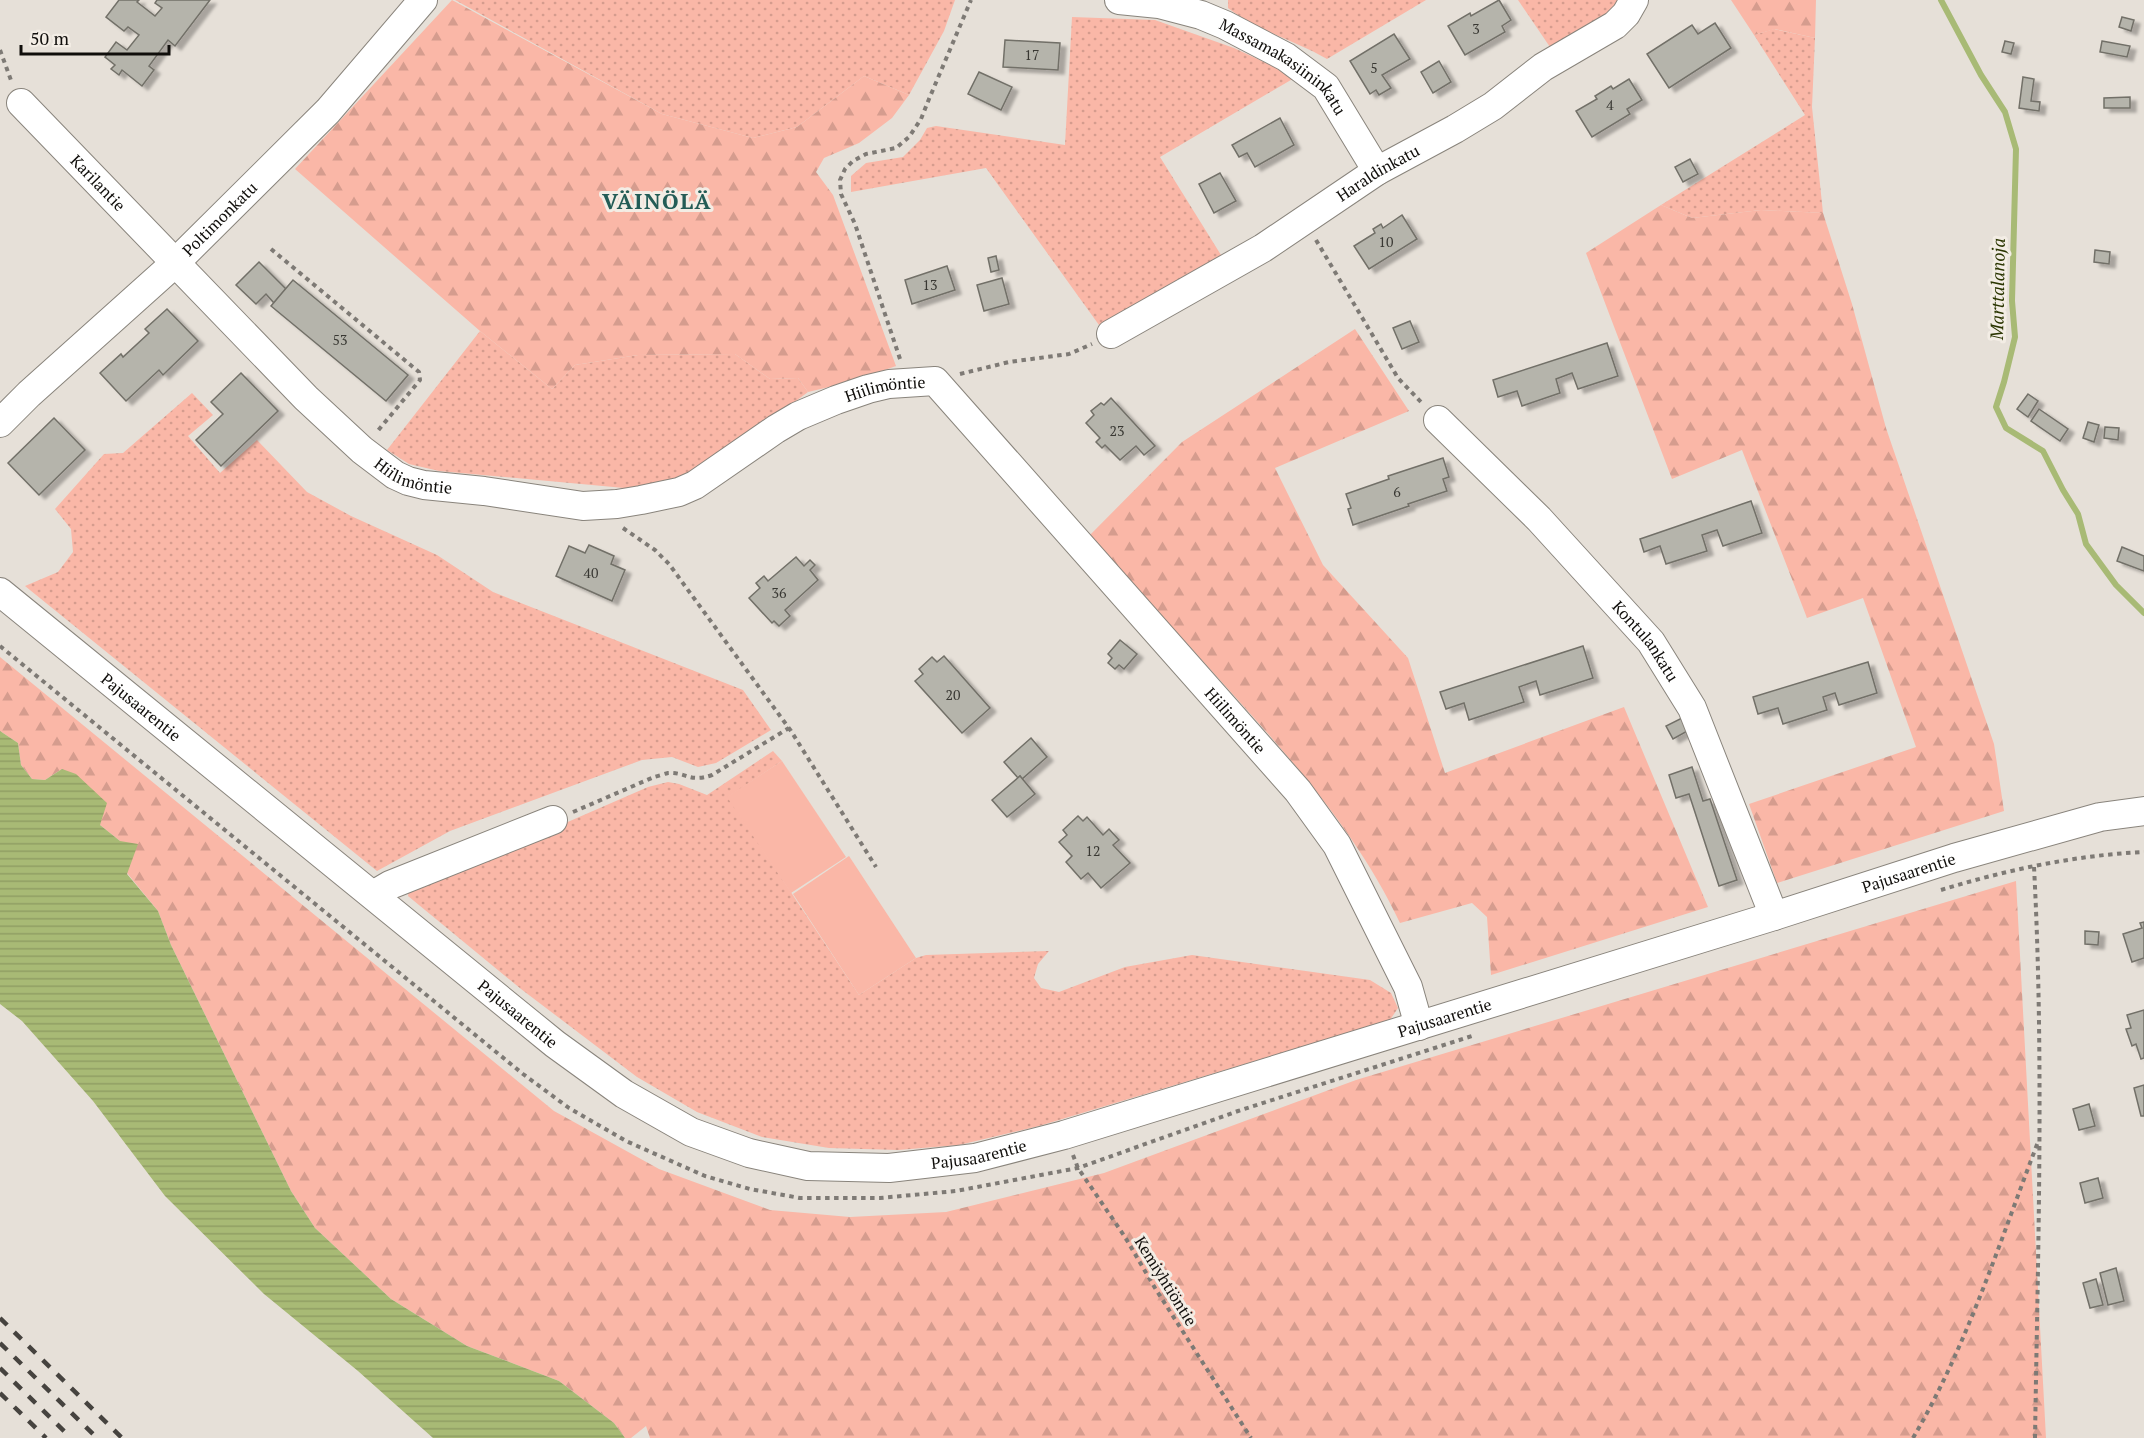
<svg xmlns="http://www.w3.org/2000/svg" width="2144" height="1438" font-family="'PT Serif',serif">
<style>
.grass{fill:url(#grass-dots)}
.forest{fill:url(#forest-firs)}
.green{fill:#fab7a7}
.water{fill:url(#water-rules)}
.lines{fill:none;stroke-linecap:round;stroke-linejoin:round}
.stream{stroke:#a8ba75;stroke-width:6}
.building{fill:#b5b4ab;stroke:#727068;stroke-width:1.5;filter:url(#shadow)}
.minor-casing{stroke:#89847c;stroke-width:30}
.path{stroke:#7e7a75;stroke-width:4;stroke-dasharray:4.5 4.5;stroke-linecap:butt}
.minor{stroke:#fff;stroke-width:28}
.rail{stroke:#46433f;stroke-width:4.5;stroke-dasharray:10 10;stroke-linecap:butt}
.labels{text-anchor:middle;stroke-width:6;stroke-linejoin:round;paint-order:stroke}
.number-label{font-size:14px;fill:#393833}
.street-label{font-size:16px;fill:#100e0b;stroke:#f3ede5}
.water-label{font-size:18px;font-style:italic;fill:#2a3500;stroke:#f3ede5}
.district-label{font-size:22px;font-weight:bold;letter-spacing:1.5px;fill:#235c56;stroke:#f3ede5}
</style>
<defs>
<pattern id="grass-dots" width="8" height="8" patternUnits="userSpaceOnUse" patternTransform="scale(1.5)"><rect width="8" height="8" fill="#fab7a7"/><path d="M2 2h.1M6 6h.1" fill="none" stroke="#d59c8e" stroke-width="1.8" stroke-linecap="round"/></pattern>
<pattern id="forest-firs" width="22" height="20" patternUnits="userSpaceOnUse" patternTransform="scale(1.5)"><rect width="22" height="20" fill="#fab7a7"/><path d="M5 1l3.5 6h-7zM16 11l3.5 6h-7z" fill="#d59c8e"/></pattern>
<pattern id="water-rules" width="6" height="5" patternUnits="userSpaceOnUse" patternTransform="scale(1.5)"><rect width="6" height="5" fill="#a8ba75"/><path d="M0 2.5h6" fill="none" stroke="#909f64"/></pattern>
<filter id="shadow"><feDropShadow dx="6" dy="4" stdDeviation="1.5" flood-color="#0004"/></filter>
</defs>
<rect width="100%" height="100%" fill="#e6e0d8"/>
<!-- grass -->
<g class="grass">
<polygon points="455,0 955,0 944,31 909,95 864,76 797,127 753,138 662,114"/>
<path d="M1228,0H1426L1327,59C1295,40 1257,31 1228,8Z"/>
<polygon points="1518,0 1622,0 1622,4 1552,50"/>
<polygon points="1072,17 1155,20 1234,48 1296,77 1160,157 1221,255 1099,325 986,168 851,192 851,176 866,163 903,157 920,140 927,128 936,126 1065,145"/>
<polygon points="1774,29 1815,38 1812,107 1823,213 1761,210 1692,218 1661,205 1805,115 1754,35"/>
<polygon points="480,331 552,389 575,365 638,355 735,354 770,379 798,378 808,392 741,442 684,479 635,489 439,471 409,464 387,450"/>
<polygon points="192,393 213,415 188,436 220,473 257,440 307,492 351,516 437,555 493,592 743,690 771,730 716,763 698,767 672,757 642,760 450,831 377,871 25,586 58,572 73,552 71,529 55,509 104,454 123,453"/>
<polygon points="773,751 782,761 728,797 859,995 916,958 926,955 1049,951 1038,964 1034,978 1041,988 1059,992 1125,967 1192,955 1370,980 1391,993 1398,1008 1390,1020 1039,1126 959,1145 898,1150 829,1148 762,1137 697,1112 637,1077 521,989 408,896 409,889 451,873 648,787 668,782 679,784 707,795"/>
</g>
<!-- forest -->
<g class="forest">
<polygon points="452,0 662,114 753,138 797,127 864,76 909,95 892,118 859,143 824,158 816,172 833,195 896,366 854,381 808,392 798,378 770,379 735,354 638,355 575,365 552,389 480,331 295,169"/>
<polygon points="1731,0 1816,0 1815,38 1775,29 1754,35"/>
<polygon points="1661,205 1692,218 1761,210 1823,213 1852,304 1886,428 1994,744 2004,811 1777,883 1749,804 1916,747 1863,598 1807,618 1742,450 1672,479 1586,253"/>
<path d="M1355,329L1409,411L1275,468L1323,565L1408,658L1445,773L1624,707L1708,907L1491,975L1487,917L1472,903L1400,923C1358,834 1293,761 1228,689C1182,638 1136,587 1089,536L1182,442Z"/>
<polygon points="0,657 554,1111 659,1169 770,1210 850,1217 946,1212 1104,1173 1356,1080 2016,881 2046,1438 650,1438 646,1426 631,1438 625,1438 614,1423 559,1381 467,1346 391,1299 315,1228 291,1191 171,945 158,911 127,873 120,841 100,825 62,769 45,780 32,779 21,765 18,743 0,731"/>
</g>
<!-- green -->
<g class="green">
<polygon points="782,761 846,857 791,893 727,797"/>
<polygon points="849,856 916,958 859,995 793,894"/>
</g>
<!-- water -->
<polygon class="water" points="0,731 18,743 21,765 32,779 45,780 62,769 76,774 107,803 100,825 120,841 138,844 127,874 158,911 171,945 291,1191 315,1228 391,1299 467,1346 559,1381 614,1423 625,1438 433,1438 358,1371 264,1294 165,1196 93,1101 22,1021 0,1004"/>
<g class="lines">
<!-- stream -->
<polyline class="stream" points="1941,0 1981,75 2005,112 2016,149 2012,301 2015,337 2004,382 1996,407 2006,428 2043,451 2063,490 2078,514 2086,544 2116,585 2144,613"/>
</g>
<!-- building -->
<g class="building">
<polygon points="119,0 139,0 137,2 155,16 162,8 155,3 157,0 210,0 175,46 168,40 149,66 154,70 142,86 122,70 119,75 111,69 115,65 105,57 116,42 127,50 139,35 128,27 124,31 106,17"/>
<polygon points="1499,0 1511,20 1502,26 1505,32 1465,55 1448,26 1470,13 1471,16"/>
<polygon points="2122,17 2134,20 2131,31 2119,27"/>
<polygon points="1715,23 1731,48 1669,88 1647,54 1692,25 1698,34"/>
<polygon points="1394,34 1410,59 1382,75 1391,88 1379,95 1376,90 1370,94 1350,61"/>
<polygon points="1005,40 1060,43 1058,70 1003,67"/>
<polygon points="2005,41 2014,43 2011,54 2002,52"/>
<polygon points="2102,41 2130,46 2127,57 2100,52"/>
<polygon points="1439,61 1451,82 1433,93 1421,72"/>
<polygon points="979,72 1012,87 1001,110 968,94"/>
<polygon points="2023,77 2034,79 2031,101 2040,102 2039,111 2019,108"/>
<polygon points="1629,79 1642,100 1627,109 1630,114 1592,137 1576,111 1597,99 1595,96 1611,86 1613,89"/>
<polygon points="2130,97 2130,108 2104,108 2104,98"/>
<polygon points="1280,118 1294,145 1255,167 1247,153 1239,157 1232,145"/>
<polygon points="1690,159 1698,174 1683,182 1675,167"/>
<polygon points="1220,173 1236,201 1214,213 1199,184"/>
<polygon points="1402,215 1417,239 1369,269 1354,246 1375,233 1373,229 1381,224 1383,228"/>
<polygon points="2095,250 2110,252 2109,264 2094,262"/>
<polygon points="996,256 999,270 991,272 988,258"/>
<polygon points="259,262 286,289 274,303 266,294 256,304 236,285"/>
<polygon points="947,266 955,290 912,304 905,280"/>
<polygon points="1002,278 1009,304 984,311 977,285"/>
<polygon points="293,280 408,375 386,401 271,306"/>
<polygon points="167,309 198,341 163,375 159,370 126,401 100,373 121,354 123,357 149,333 145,329"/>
<polygon points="1410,321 1419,342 1402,349 1393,328"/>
<polygon points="1607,343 1618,376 1578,389 1572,373 1556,379 1560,393 1522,406 1517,391 1498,397 1493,380"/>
<polygon points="241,373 278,411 221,466 196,440 223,414 211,402"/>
<polygon points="2028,394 2038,401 2028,417 2017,409"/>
<polygon points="1111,398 1155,446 1144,455 1136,446 1120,460 1105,445 1102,448 1096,442 1100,438 1086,423 1094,415 1091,411 1101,403 1104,405"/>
<polygon points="2039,409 2068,429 2060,441 2031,421"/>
<polygon points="54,418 85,450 39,495 8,463"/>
<polygon points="2088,422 2099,425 2094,442 2083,438"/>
<polygon points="2105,427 2119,428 2118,440 2104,438"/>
<polygon points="1443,458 1449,477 1443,479 1447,491 1408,504 1409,506 1353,525 1348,509 1351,508 1346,494 1389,479 1388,476"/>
<polygon points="1751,501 1762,533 1723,546 1717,530 1702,535 1707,551 1666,564 1660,546 1644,552 1640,539"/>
<polygon points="589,545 614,556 611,564 625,570 612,601 556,576 569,546 585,553"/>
<polygon points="2122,547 2144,556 2144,571 2117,561"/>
<polygon points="796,557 804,566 810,560 815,565 810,570 818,580 785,610 790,616 779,626 774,621 772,623 749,598 760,588 756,583 764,576 768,581"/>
<polygon points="1120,640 1137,654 1124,669 1119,665 1115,669 1108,663 1112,658 1108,654"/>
<polygon points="1583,646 1593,678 1540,695 1536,681 1519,687 1524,702 1469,720 1464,703 1446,709 1440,692"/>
<polygon points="944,656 990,708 962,733 915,681 923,674 919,669 932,657 937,662"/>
<polygon points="1868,662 1877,693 1839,705 1835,693 1823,697 1827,710 1783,724 1778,708 1758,714 1753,697"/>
<polygon points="1684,717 1691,729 1673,739 1666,726"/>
<polygon points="1031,738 1047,757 1022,779 1020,776 1018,778 1004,762"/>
<polygon points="1692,767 1703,801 1710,799 1737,880 1719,886 1689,794 1676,798 1669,775"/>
<polygon points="1020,776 1035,794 1007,817 992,800"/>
<polygon points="1078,816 1083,821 1087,817 1103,835 1109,829 1119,840 1113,845 1130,863 1101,888 1088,873 1081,879 1066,862 1072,856 1059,842 1067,835 1063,830"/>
<polygon points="2144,922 2144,958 2132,962 2123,934 2142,928 2140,923"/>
<polygon points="2085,931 2099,932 2098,945 2085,944"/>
<polygon points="2144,1010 2144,1058 2141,1059 2136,1044 2132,1046 2126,1029 2131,1028 2127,1015"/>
<polygon points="2144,1085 2144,1116 2141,1116 2134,1088"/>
<polygon points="2089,1104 2095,1126 2079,1130 2073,1109"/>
<polygon points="2098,1178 2103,1198 2085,1203 2080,1183"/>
<polygon points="2116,1268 2124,1301 2108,1305 2100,1273"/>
<polygon points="2096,1279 2103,1305 2090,1308 2083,1283"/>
</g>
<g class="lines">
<!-- minor casing -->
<g class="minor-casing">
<g id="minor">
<path id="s1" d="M1119,0L1159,4L1201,15L1225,25L1286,57L1326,87L1377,171"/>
<path id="s2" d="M21,103L306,398L362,450L395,475L408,481L424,485L484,491L583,506L617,504L641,500L679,492L695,485L776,429L798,416L836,400L868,389L889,384L935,381L1298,791L1337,845L1408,987L1419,1026"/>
<path id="s3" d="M1111,334L1263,248L1377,171L1455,129L1493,106L1543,67L1615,25L1626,14L1634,0"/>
<path id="s4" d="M1438,420L1539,519L1651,642L1692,708L1774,916"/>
<path id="s5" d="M0,423L29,394L174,264L328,111L423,0"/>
<path id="s6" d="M0,592L555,1044L624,1094L691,1132L749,1153L808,1166L889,1168L975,1158L1064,1135L1774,916L1954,858L2100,817L2144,811"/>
<polyline points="373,895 390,885 553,820"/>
</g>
</g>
<!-- path -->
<g class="path">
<polyline points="0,50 12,83"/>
<polyline points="1316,240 1398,378 1423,404"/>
<polyline points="271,249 419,372 420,380 376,433"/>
<polyline points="900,359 855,224 841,194 840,180 845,169 853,161 866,154 896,148 909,137 921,119 929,99 971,0"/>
<polyline points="960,374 1009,362 1069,354 1092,344"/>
<polyline points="623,528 655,550 669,564 791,731 876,867"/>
<polyline points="0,646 523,1074 569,1108 626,1141 705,1176 750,1189 800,1198 880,1198 956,1191 1078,1168 1238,1111 1472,1036"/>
<path d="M573,812L654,777C658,776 664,774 668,773C687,772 689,783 712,775L789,728"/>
<path d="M2034,867C2044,1057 2038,1248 2035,1438"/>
<path d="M1941,890C2006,870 2076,855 2144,852"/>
<polyline points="1073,1155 1078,1168 1125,1237 1155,1288 1251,1438"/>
<path d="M1913,1438C1967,1346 2000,1241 2038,1142"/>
</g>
<!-- minor -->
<use href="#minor" class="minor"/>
<!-- rail -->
<g class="rail">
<polyline points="0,1318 122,1438"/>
<polyline points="0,1343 97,1438"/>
<polyline points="0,1368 71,1438"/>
<polyline points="0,1393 46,1438"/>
</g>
</g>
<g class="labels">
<!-- number labels -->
<g class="number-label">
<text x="1476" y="34">3</text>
<text x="1032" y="60">17</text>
<text x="1374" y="73">5</text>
<text x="1610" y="110">4</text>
<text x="1386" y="247">10</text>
<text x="930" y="290">13</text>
<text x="340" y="345">53</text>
<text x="1117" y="436">23</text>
<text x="1397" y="497">6</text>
<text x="591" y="578">40</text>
<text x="779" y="598">36</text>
<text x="953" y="700">20</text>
<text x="1093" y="856">12</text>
</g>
<!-- street labels -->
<g class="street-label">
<text dy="6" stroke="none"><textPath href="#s1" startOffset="182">Massamakasiininkatu</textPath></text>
<text dy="6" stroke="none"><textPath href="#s3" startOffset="312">Haraldinkatu</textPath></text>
<text dy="6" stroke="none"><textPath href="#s2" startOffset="111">Karilantie</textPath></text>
<text dy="6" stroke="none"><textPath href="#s5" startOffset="300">Poltimonkatu</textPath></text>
<text dy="6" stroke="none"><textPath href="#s2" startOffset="1050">Hiilimöntie</textPath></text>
<text dy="6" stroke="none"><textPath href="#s2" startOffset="546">Hiilimöntie</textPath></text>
<text dy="6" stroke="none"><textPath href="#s4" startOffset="304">Kontulankatu</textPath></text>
<text dy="6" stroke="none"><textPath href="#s6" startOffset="182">Pajusaarentie</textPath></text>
<text dy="6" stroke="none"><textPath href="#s2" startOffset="1554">Hiilimöntie</textPath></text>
<text dy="6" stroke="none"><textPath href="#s6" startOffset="2144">Pajusaarentie</textPath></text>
<text dy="6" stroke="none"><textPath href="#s6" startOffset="668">Pajusaarentie</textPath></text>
<text dy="6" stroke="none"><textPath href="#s6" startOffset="1658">Pajusaarentie</textPath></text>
<text dy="6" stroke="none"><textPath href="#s6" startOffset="1172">Pajusaarentie</textPath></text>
<text transform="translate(1166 1281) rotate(58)" y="6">Kemiyhtiöntie</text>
</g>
<!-- water labels -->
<g class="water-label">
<text transform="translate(1998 289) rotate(-89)" y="6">Marttalanoja</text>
</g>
<!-- district labels -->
<g class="district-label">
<text x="657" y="209">VÄINÖLÄ</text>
</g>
</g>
<!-- scale -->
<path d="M21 45v9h148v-9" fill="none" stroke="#100e0b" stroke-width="3"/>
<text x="30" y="45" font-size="18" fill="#100e0b" stroke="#f3ede5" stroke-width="4.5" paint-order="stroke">50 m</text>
</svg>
